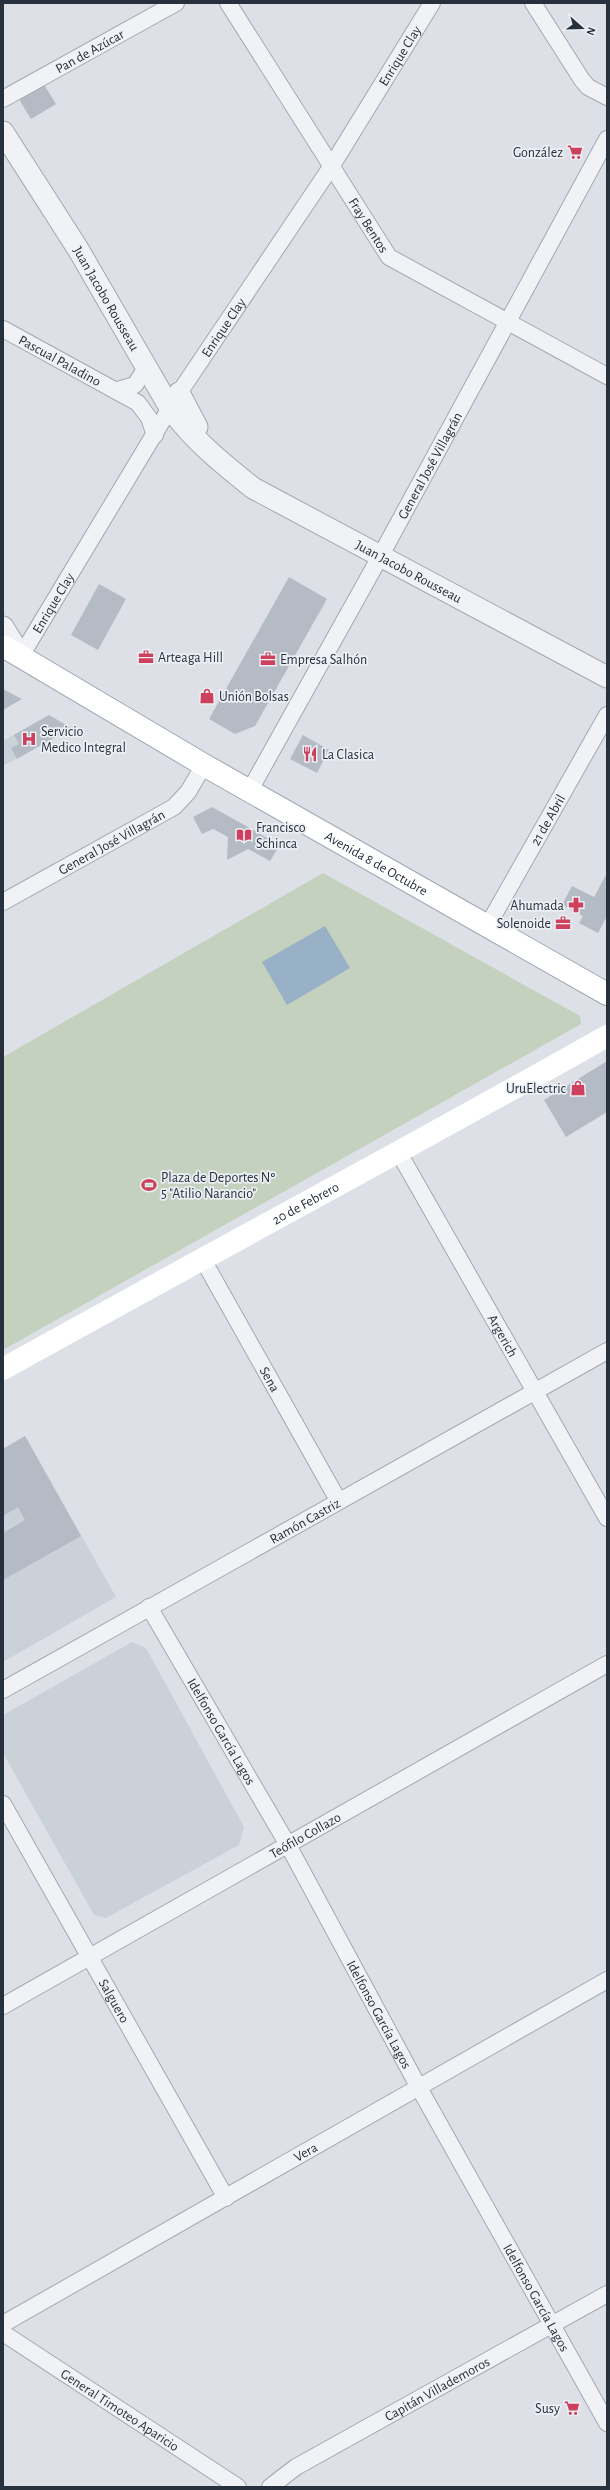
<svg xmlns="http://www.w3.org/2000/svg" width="610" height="2490" font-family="'Alegreya Sans',sans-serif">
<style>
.built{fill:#cbd1d9}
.green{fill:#c4d1be}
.water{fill:#98b1c7}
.building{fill:#b4bbc4}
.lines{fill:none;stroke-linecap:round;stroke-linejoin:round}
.minor-casing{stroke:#a3a8b1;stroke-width:18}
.tertiary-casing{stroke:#a3a8b1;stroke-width:23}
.primary-casing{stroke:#9ca6b2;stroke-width:24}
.minor{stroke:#f0f2f5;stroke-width:16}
.tertiary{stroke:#f0f2f5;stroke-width:21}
.secondary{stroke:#fff;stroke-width:22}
.primary{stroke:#fff;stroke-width:22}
.labels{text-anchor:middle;stroke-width:3.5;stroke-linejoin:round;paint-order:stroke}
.street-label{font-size:14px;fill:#27303d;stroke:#ecf0f5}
.poi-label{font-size:14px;fill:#27303d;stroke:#ecf0f5;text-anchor:start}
</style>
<rect width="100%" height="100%" fill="#dde1e7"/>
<!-- built -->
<g class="built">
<polygon points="49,715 71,728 3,766 3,741"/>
<polygon points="25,1436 116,1597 3,1662 3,1449"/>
<polygon points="132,1642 146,1648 244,1827 239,1845 106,1918 94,1915 3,1753 3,1715"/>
</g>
<!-- green -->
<polygon class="green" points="323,873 580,1016 581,1024 3,1350 3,1057"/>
<!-- water -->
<polygon class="water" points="325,926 350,968 287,1005 262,962"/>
<!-- building -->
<g class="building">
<polygon points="43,83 56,104 31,119 20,101 22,97"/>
<polygon points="289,577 327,599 255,726 235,734 209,719"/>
<polygon points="99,584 126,599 98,650 71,635"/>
<polygon points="3,689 22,699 3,710"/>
<polygon points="49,715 71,728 17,759 11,748 19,744 14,735"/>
<polygon points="303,735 329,750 317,773 290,759"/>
<polygon points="212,807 280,845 270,861 248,849 227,860 228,837 213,829 202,834 193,817"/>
<polygon points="607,873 607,916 598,933 579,923 583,916 562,905 572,886 594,897"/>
<polygon points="607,1061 607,1112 566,1137 544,1100"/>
<polygon points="25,1436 81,1536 3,1580 3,1533 25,1520 18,1507 3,1516 3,1449"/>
</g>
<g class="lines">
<!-- minor casing -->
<g class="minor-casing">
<g id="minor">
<path id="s1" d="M228,3L389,257L607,376"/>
<polyline points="533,3 582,80 588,87 607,97"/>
<path id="s2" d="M3,99L176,3"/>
<path id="s3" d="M3,329L138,403L149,418L155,435"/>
<polyline points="118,390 135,385 146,368"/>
<path id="s4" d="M21,656L179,393L331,167L432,3"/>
<path id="s5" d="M250,790L381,555L607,139"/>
<path id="s6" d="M3,902L174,807L188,792L204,765"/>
<path id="s7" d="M488,925L607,715"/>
<path id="s8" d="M399,1153L607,1518"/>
<path id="s9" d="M202,1258L338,1500"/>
<path id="s10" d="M149,1607L288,1845L418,2086L607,2423"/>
<path id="s11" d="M3,1690L607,1351"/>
<path id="s12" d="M3,1804L226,2198"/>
<path id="s13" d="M3,2006L607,1664"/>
<path id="s14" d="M3,2324L607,1980"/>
<path id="s15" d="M3,2333L238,2487"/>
<path id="s16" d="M270,2487L296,2467L607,2294"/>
</g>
</g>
<!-- tertiary casing -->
<g class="tertiary-casing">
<g id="tertiary">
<path id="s17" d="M3,132L78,249L170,408C193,440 223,464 253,488L607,677"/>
<polyline points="179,393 197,427"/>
<polyline points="3,627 21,656"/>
</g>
</g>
<!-- primary casing -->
<g class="primary-casing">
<g id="primary">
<path id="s19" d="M3,646L204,765L607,994"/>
</g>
</g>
<!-- minor -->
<use href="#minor" class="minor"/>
<!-- tertiary -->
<use href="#tertiary" class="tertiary"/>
<!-- secondary -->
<path class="secondary" id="s18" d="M3,1369C204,1257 407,1149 607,1036"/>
<!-- primary -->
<use href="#primary" class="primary"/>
</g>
<!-- icons -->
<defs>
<g id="supermarket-bare" transform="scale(1.2)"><path d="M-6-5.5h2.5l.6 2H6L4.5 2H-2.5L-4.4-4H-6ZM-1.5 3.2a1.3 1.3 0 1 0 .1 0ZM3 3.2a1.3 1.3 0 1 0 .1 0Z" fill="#cd415e" stroke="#ecf0f5" stroke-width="2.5" paint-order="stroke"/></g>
<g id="office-bare" transform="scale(1.2)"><path d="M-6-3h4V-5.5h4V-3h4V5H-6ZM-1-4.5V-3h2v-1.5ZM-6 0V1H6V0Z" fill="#cd415e" stroke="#ecf0f5" stroke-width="2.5" paint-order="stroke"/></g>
<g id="shop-bare" transform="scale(1.2)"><path d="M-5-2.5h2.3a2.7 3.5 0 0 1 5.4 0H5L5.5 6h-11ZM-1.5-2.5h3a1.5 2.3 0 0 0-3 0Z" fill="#cd415e" stroke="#ecf0f5" stroke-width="2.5" paint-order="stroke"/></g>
<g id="hospital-bare" transform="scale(1.2)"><path d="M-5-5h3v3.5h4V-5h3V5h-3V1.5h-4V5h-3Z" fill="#cd415e" stroke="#ecf0f5" stroke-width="2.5" paint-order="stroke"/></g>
<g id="restaurant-bare" transform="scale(1.2)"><path d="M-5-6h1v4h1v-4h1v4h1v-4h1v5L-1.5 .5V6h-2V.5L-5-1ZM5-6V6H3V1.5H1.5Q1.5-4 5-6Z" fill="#cd415e" stroke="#ecf0f5" stroke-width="2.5" paint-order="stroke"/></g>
<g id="library-bare" transform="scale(1.2)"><path d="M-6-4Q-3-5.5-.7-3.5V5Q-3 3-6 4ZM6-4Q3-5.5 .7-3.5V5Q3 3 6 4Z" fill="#cd415e" stroke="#ecf0f5" stroke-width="2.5" paint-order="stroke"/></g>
<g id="pharmacy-bare" transform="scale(1.2)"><path d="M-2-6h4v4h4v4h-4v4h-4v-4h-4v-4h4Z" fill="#cd415e" stroke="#ecf0f5" stroke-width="2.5" paint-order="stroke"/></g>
<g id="stadium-bare" transform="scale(1.2)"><path d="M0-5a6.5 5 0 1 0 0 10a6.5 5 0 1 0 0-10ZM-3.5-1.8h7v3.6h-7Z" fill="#cd415e" stroke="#ecf0f5" stroke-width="2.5" paint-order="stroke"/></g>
</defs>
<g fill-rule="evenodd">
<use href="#supermarket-bare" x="575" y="152"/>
<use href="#office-bare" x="146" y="657"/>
<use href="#office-bare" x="268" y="659"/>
<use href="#shop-bare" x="207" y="696"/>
<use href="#hospital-bare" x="29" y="739"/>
<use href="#restaurant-bare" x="310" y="754"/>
<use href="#library-bare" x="244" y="835"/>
<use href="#pharmacy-bare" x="576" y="905"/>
<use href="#office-bare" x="563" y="923"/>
<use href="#shop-bare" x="578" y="1088"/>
<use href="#stadium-bare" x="149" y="1185"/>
<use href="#supermarket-bare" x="572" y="2408"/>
</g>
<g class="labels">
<!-- street labels -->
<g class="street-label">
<text dy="5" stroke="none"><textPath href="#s2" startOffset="99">Pan de Azúcar</textPath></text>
<text dy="5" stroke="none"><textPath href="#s4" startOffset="710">Enrique Clay</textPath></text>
<text dy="5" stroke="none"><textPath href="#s1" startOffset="263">Fray Bentos</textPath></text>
<text dy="5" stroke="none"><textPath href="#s17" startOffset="196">Juan Jacobo Rousseau</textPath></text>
<text dy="5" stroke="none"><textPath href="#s4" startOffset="386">Enrique Clay</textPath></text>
<text dy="5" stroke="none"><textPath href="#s3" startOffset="65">Pascual Paladino</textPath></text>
<text dy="5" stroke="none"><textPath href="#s5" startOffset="371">General José Villagrán</textPath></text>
<text dy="5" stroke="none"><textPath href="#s17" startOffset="615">Juan Jacobo Rousseau</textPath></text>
<text dy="5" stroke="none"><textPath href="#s4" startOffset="62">Enrique Clay</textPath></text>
<text dy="5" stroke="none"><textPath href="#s7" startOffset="121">21 de Abril</textPath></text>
<text dy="5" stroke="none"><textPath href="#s6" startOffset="124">General José Villagrán</textPath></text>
<text dy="5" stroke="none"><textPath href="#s19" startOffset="432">Avenida 8 de Octubre</textPath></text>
<text dy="5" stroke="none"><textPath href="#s18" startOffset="345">20 de Febrero</textPath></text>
<text dy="5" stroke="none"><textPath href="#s8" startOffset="210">Argerich</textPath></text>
<text dy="5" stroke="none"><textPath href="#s9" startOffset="139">Sena</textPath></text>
<text dy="5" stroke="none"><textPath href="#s11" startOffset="346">Ramón Castriz</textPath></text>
<text dy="5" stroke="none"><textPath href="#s10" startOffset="144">Idelfonso García Lagos</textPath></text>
<text dy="5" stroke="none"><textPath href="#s13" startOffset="347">Teófilo Collazo</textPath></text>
<text dy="5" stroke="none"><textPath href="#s12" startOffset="226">Salguero</textPath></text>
<text dy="5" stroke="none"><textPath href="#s10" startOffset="468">Idelfonso García Lagos</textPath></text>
<text dy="5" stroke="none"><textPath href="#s14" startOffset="348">Vera</textPath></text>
<text dy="5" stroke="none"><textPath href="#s10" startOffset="792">Idelfonso García Lagos</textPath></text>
<text dy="5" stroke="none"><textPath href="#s16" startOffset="194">Capitán Villademoros</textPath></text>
<text dy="5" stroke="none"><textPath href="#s15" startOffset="140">General Timoteo Aparicio</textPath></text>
</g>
<!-- poi labels -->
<g class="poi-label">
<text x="563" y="157" text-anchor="end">González</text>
<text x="158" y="662">Arteaga Hill</text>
<text x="280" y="664">Empresa Salhón</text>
<text x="219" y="701">Unión Bolsas</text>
<text x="41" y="736">Servicio<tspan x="41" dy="16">Medico Integral</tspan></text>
<text x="322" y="759">La Clasica</text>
<text x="256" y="832">Francisco<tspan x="256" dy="16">Schinca</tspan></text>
<text x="564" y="910" text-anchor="end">Ahumada</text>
<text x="551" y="928" text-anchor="end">Solenoide</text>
<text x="566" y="1093" text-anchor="end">UruElectric</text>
<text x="161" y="1182">Plaza de Deportes Nº<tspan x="161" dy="16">5 "Atilio Narancio"</tspan></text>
<text x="560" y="2413" text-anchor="end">Susy</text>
</g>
</g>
<!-- border -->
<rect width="610" height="2490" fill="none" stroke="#27303d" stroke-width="8"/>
<!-- north arrow -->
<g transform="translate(582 28) rotate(110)" stroke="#ecf0f5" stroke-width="3" paint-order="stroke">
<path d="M0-3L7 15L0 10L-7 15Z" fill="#27303d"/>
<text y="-6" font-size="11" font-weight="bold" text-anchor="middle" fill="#27303d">N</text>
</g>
</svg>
